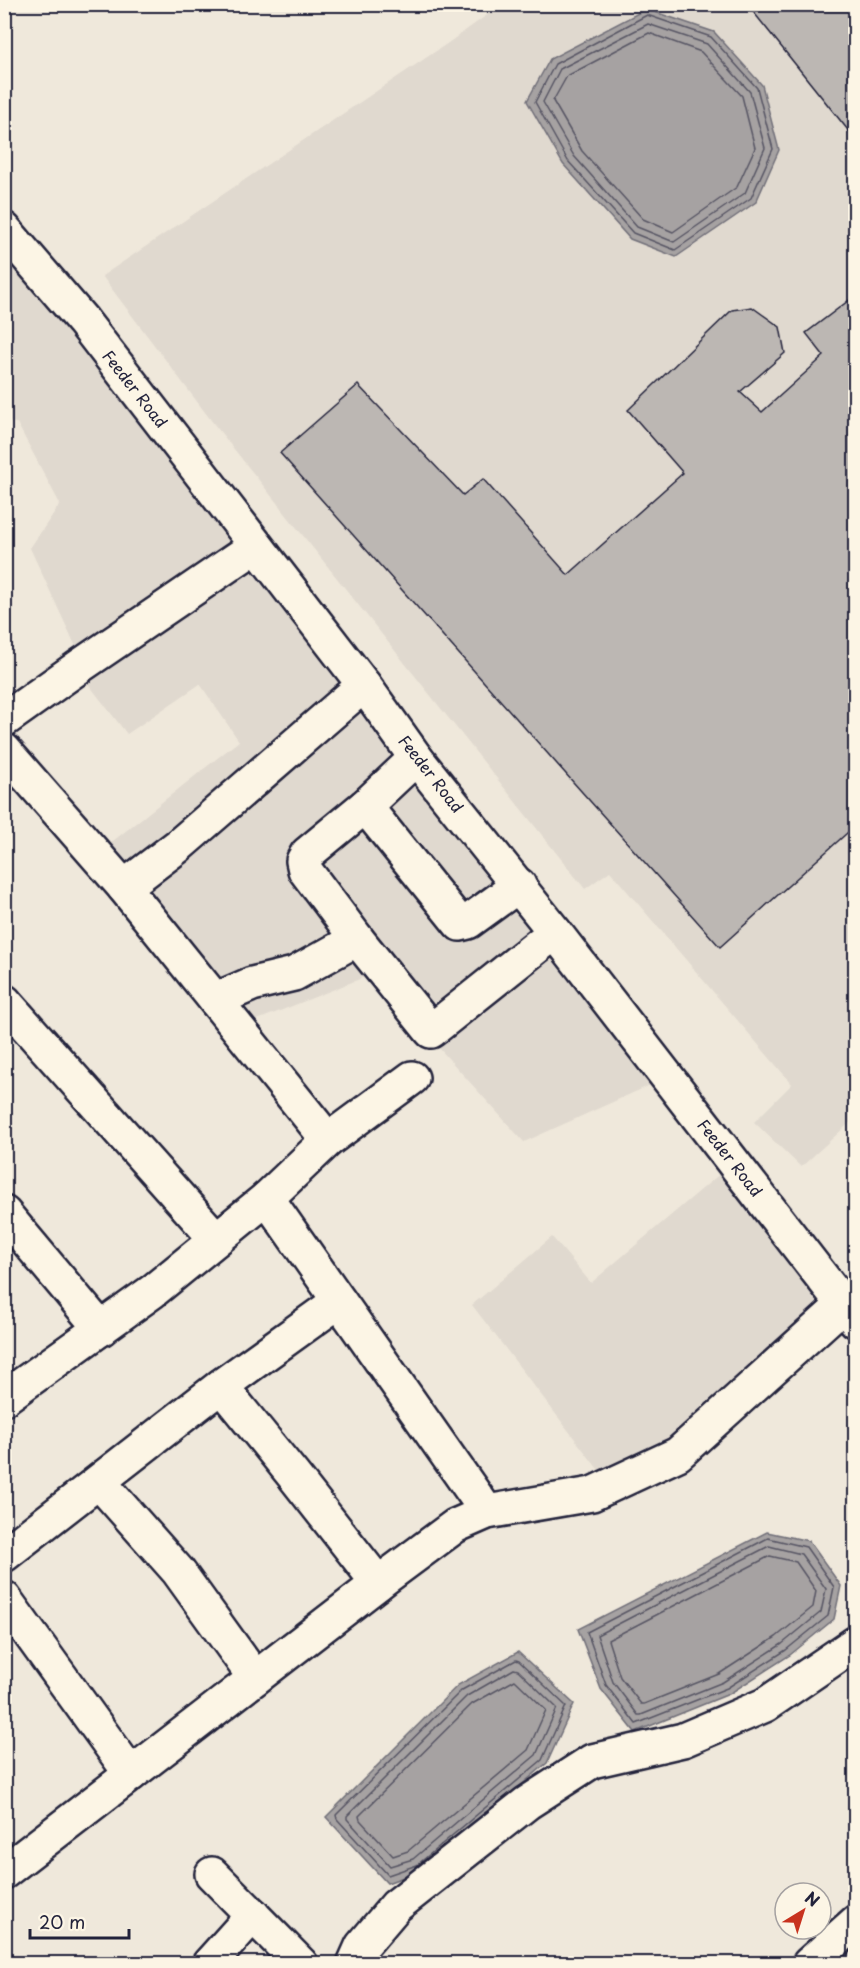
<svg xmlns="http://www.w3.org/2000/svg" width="860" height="1968" font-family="'Playpen Sans',sans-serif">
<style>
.built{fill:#e0d9cf}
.water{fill:#a6a2a2;stroke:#716f79;stroke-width:1.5}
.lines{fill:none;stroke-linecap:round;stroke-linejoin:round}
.shore{stroke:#575564;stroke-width:1.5}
.building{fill:#bcb7b3;stroke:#22223b;stroke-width:1.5}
.street-casing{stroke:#22223b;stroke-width:38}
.secondary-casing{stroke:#22223b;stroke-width:38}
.street{stroke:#fcf5e5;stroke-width:33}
.secondary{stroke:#fcf5e5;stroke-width:33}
.labels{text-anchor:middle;stroke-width:5;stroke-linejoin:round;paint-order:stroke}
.street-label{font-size:16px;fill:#22223b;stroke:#fcf5e5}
</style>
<rect width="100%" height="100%" fill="#efe8db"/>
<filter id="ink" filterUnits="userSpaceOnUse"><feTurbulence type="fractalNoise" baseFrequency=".0167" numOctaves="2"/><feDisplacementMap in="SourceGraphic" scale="12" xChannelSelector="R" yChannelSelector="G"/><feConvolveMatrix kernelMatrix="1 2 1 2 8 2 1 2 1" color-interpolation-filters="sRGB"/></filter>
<g filter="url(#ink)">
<!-- built -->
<g class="built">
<polygon points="501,5 855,5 855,1118 801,1167 754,1122 792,1084 610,871 585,889 214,424 102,276 448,43"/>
<polygon points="4,249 77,345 224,519 657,1082 524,1142 372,974 250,1023 103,849 239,741 200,684 127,734 83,677 77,649 30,548 60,504 17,423 5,422"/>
<polygon points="728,1167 832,1302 673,1443 601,1473 472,1305 552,1237 591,1283"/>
</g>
<!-- water -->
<g class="water">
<polygon points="646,9 714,32 762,85 779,150 756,202 676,257 630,239 563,164 527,101 550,59"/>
<polygon points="767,1532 809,1541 841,1586 834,1619 790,1655 729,1694 635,1732 601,1689 578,1629"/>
<polygon points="518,1652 574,1704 547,1763 420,1871 387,1883 326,1817 458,1685"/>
</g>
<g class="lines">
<!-- shore -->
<g class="shore">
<polygon points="647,15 711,37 757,88 773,149 751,198 675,250 633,233 568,161 535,102 555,64"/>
<polygon points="648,24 707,44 750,92 765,148 745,193 674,242 637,227 574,156 543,102 560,69"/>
<polygon points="649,33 701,52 742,96 755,148 737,187 673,232 643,219 582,151 553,101 567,76"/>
<polygon points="768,1538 806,1547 834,1587 828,1616 786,1650 727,1688 636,1724 606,1685 587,1632"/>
<polygon points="769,1546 801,1554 826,1589 821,1612 782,1644 723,1682 641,1715 638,1715 613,1682 597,1635"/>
<polygon points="770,1556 796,1562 816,1591 813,1607 776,1637 719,1674 644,1704 641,1704 620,1677 608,1640"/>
<polygon points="516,1660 519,1661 566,1706 542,1760 417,1865 388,1875 337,1819 336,1815 462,1690"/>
<polygon points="514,1669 518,1670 557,1708 536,1755 413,1859 390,1866 347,1819 347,1816 467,1696"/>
<polygon points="515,1680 546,1710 528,1750 408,1851 393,1856 360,1820 359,1816 472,1704"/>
</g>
</g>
<!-- building -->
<g class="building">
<polygon points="747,4 856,4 856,140"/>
<polygon points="856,295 856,825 720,947 280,453 358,385 463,495 483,479 568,575 683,473 628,410 732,310 752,307 780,327 785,353 740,392 762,412 824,356 806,333"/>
</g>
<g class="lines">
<!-- street casing -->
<g class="street-casing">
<g id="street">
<polyline points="4,720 80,666 256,546"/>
<polyline points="4,750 124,887 328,1140"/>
<polyline points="416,758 365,806 307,854 303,861 305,870 357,939 431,1031 555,932"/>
<polyline points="365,806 460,924 468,922 519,885"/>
<polyline points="124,887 178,846 364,685"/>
<polyline points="215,1000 252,984 294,974 357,939"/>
<polyline points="4,1001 216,1239"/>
<polyline points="412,1078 328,1140 267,1198 487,1512"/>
<polyline points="4,1213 101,1329"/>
<polyline points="221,1386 294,1476 378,1583"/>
<polyline points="4,1398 153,1291 267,1198"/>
<polyline points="99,1482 178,1571 255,1678"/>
<polyline points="4,1555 221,1386 339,1301"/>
<polyline points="4,1598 131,1774"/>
<polyline points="4,1872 385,1578 455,1526 487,1512 592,1494 678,1454 843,1305"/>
<polyline points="212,1874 301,1964"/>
<polyline points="209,1964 253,1915"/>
<polyline points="354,1964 362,1946 396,1906 527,1803 592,1761 683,1740 765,1705 856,1643"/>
<polyline points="809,1964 856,1922"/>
</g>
</g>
<!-- secondary casing -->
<g class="secondary-casing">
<polyline id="secondary" points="4,229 83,321 364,685 416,758 555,932 856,1321"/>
</g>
<!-- street -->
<use href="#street" class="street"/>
<!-- secondary -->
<use href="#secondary" class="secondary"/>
</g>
</g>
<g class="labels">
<!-- street labels -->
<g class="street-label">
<text transform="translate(135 389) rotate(52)" y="6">Feeder Road</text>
<text transform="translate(431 774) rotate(52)" y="6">Feeder Road</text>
<text transform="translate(730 1158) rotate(52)" y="6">Feeder Road</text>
</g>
</g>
<!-- margin -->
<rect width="860" height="1968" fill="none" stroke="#fcf5e5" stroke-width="24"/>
<rect x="12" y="12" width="836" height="1944" fill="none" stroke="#22223b" stroke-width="2" filter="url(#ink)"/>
<!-- north arrow -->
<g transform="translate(803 1911) rotate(38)"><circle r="28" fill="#fcf5e5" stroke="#a5a1a1" stroke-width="1.5"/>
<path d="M0-4.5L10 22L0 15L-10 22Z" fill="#c8321e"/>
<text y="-9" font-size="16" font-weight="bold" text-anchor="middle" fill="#22223b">N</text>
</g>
<!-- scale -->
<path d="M30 1929v9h99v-9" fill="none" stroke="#22223b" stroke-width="3"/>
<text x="39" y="1929" font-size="18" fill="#22223b" stroke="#fcf5e5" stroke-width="4.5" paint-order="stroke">20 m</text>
</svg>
